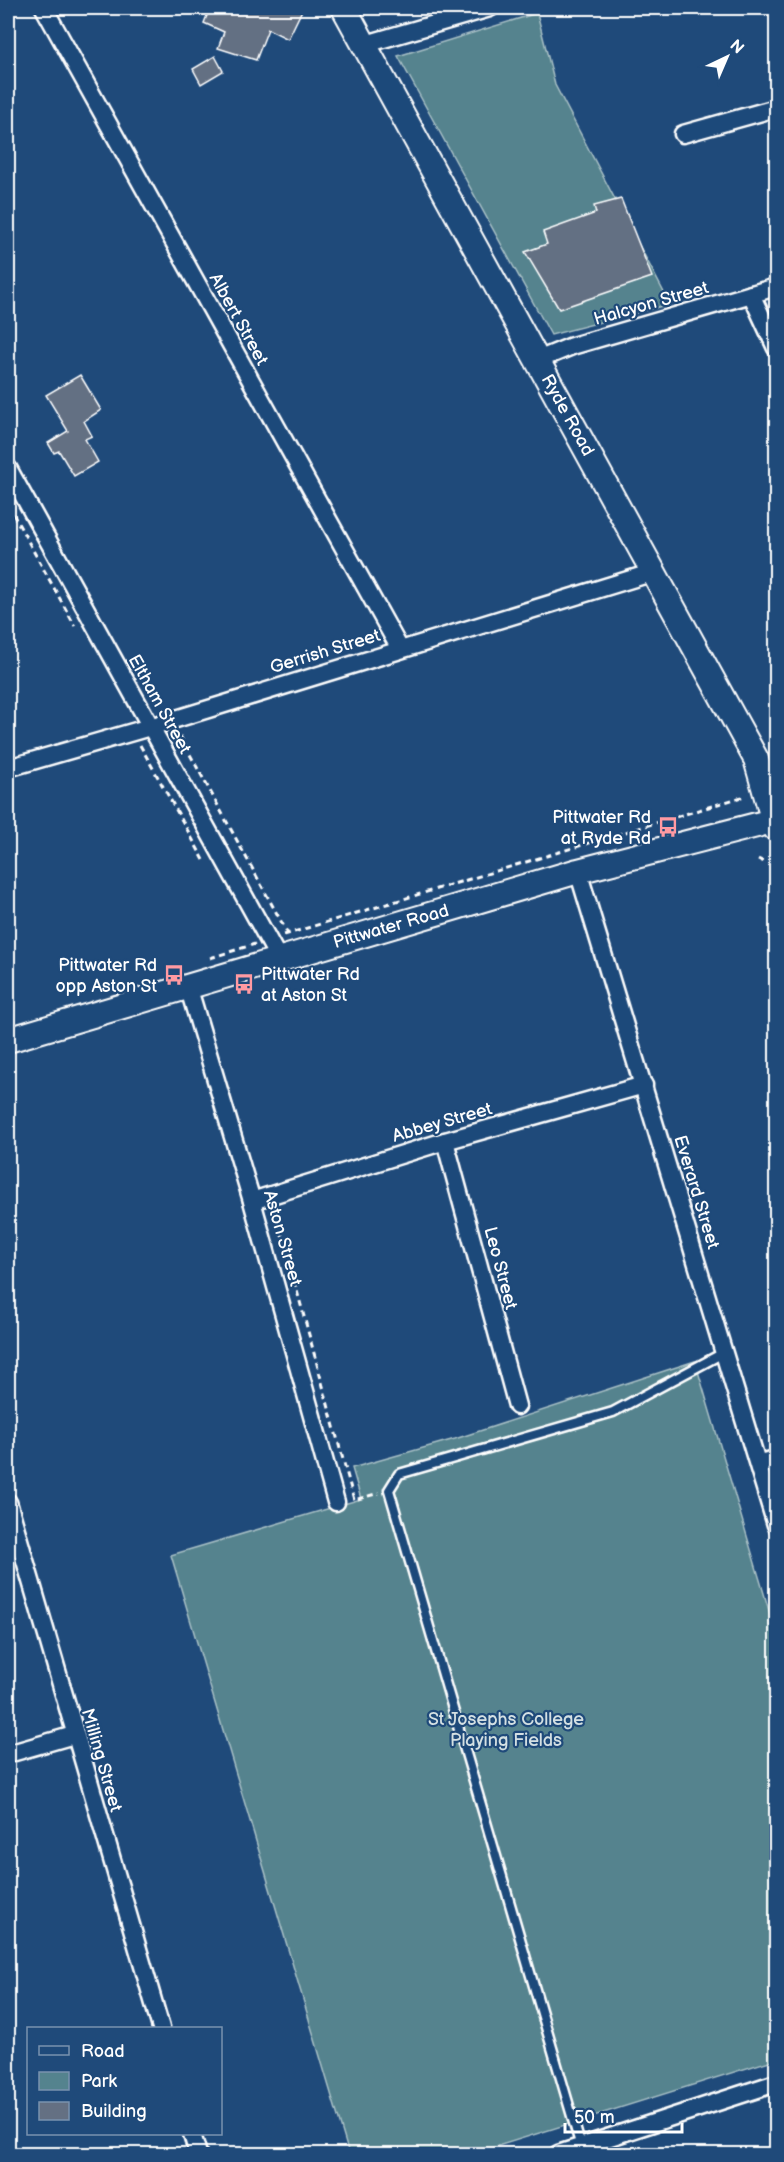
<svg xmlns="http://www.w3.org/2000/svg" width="784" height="2162" font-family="'Balsamiq Sans',sans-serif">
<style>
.green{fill:#54838e;stroke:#aac1c6;stroke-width:1.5}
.building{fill:#647083;stroke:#fff;stroke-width:1.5}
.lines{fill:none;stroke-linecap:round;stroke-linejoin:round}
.service-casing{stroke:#fff;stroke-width:13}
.minor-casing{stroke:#fff;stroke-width:21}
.secondary-casing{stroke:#fff;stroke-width:28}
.path{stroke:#fff;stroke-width:3;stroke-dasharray:6 4.5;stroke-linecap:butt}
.service{stroke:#1f4a7a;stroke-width:8}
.minor{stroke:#1f4a7a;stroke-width:16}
.secondary{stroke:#1f4a7a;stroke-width:24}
.labels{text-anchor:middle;stroke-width:4.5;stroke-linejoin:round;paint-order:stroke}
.street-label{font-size:18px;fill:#fff;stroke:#1f4a7a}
.poi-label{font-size:18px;fill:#fff;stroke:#1f4a7a;text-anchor:end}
.park-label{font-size:18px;fill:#d4e0e3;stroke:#1f4a7a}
</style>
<rect width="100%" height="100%" fill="#1f4a7a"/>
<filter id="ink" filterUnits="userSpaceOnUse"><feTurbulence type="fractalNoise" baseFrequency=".0167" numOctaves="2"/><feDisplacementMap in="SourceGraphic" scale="12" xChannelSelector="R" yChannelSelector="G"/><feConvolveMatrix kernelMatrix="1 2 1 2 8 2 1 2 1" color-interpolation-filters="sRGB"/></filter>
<g filter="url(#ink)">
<!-- green -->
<g class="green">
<polygon points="537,13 555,85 670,304 551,335 398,56"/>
<polygon points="695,1361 776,1634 776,2059 472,2154 349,2154 171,1555 361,1499 352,1468 455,1439"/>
</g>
<!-- building -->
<g class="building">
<polygon points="210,8 303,8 288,39 268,29 256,60 218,48 224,32 204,23"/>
<polygon points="215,56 223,71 201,84 193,69"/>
<polygon points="621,199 652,277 559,309 525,252 547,244 543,232 596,213 594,206"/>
<polygon points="80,375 101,410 84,421 92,436 85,439 98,462 74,476 59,451 54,453 48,443 68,431 46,395"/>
</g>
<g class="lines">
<!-- service casing -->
<g class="service-casing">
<polyline id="service" points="581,2147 389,1490 399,1474 613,1412 725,1352"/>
</g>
<!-- minor casing -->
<g class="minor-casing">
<g id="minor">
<polyline points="44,8 400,649"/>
<polyline points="366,44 490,8"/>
<polyline points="683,134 776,108"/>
<polyline points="751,294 776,348"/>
<polyline points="538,360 572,346 776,287"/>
<polyline points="8,468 279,959"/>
<polyline points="8,768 150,727 654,572"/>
<polyline points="578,871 776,1525"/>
<polyline points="188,986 252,1201 336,1502"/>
<polyline points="445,1141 517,1406"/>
<polyline points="252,1201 445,1141 644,1085"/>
<polyline points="759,1463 776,1459"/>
<polyline points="8,1502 161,2028"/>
<polyline points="8,1754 74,1735"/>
<polyline points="192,2134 198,2154"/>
<polyline points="558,2154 776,2083"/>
</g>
</g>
<!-- secondary casing -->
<g class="secondary-casing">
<g id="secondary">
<polyline points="344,8 756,759 776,829"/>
<polyline points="8,1040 578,871 776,820"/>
</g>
</g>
<!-- path -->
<g class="path">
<polyline points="8,505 75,626"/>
<polyline points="180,736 288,934"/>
<polyline points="140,745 204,860"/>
<polyline points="758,859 764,862"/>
<polyline points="284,935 745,796"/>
<polyline points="210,958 255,944"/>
<polyline points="275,1210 354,1500 379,1493"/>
</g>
<!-- service -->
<use href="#service" class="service"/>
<!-- minor -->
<use href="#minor" class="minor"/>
<!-- secondary -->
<use href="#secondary" class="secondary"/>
</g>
</g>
<!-- icons -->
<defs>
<g id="bus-bare" transform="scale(1.62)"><path d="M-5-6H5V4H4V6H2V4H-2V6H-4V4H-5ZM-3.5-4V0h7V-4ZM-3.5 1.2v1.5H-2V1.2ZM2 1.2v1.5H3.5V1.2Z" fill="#ff9aa2" stroke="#1f4a7a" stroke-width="2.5" paint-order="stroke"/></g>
</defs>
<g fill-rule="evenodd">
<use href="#bus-bare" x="668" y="827"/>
<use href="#bus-bare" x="174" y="975"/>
<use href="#bus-bare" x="244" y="984"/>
</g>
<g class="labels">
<!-- street labels -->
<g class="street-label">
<text transform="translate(651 303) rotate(-16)" y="6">Halcyon Street</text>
<text transform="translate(239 319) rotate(61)" y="6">Albert Street</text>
<text transform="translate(568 415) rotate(61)" y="6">Ryde Road</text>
<text transform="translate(325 651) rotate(-17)" y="6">Gerrish Street</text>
<text transform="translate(160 704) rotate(61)" y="6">Eltham Street</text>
<text transform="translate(391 926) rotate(-16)" y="6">Pittwater Road</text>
<text transform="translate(442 1122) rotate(-16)" y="6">Abbey Street</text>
<text transform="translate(697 1192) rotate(73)" y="6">Everard Street</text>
<text transform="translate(283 1238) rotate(74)" y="6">Aston Street</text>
<text transform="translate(501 1268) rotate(75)" y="6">Leo Street</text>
<text transform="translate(102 1760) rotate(74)" y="6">Milling Street</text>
</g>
<!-- poi labels -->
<g class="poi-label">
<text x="651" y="823">Pittwater Rd<tspan x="651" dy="21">at Ryde Rd</tspan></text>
<text x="157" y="971">Pittwater Rd<tspan x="157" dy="21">opp Aston St</tspan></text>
<text x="261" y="980" text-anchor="start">Pittwater Rd<tspan x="261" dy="21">at Aston St</tspan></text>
</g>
<!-- park labels -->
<g class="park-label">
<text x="506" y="1725">St Josephs College<tspan x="506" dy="21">Playing Fields</tspan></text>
</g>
</g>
<!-- margin -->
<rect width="784" height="2162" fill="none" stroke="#1f4a7a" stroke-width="30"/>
<rect x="15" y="15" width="754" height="2132" fill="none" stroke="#fff" stroke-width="2" filter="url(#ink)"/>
<!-- legend -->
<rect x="27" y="2027" width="195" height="108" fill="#1f4a7a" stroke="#7992af" stroke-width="1.5"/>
<rect x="39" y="2046" width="30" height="9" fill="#1f4a7a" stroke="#7992af" stroke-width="1.5"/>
<text x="81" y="2057" font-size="18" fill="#ffffff">Road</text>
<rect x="39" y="2072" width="30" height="18" fill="#54838e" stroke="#7992af" stroke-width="1.5"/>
<text x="81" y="2087" font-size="18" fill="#ffffff">Park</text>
<rect x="39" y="2102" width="30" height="18" fill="#647083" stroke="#7992af" stroke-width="1.5"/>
<text x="81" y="2117" font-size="18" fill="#ffffff">Building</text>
<!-- north arrow -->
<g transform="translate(727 57) rotate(44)" stroke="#1f4a7a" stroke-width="4.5" paint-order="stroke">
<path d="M0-4.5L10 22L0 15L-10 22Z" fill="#ffffff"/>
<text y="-9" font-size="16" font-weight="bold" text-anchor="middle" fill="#ffffff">N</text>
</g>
<!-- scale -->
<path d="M565 2123v9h117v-9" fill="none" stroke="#ffffff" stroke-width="3"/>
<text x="574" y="2123" font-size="18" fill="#ffffff" stroke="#1f4a7a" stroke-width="4.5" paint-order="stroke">50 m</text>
</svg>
